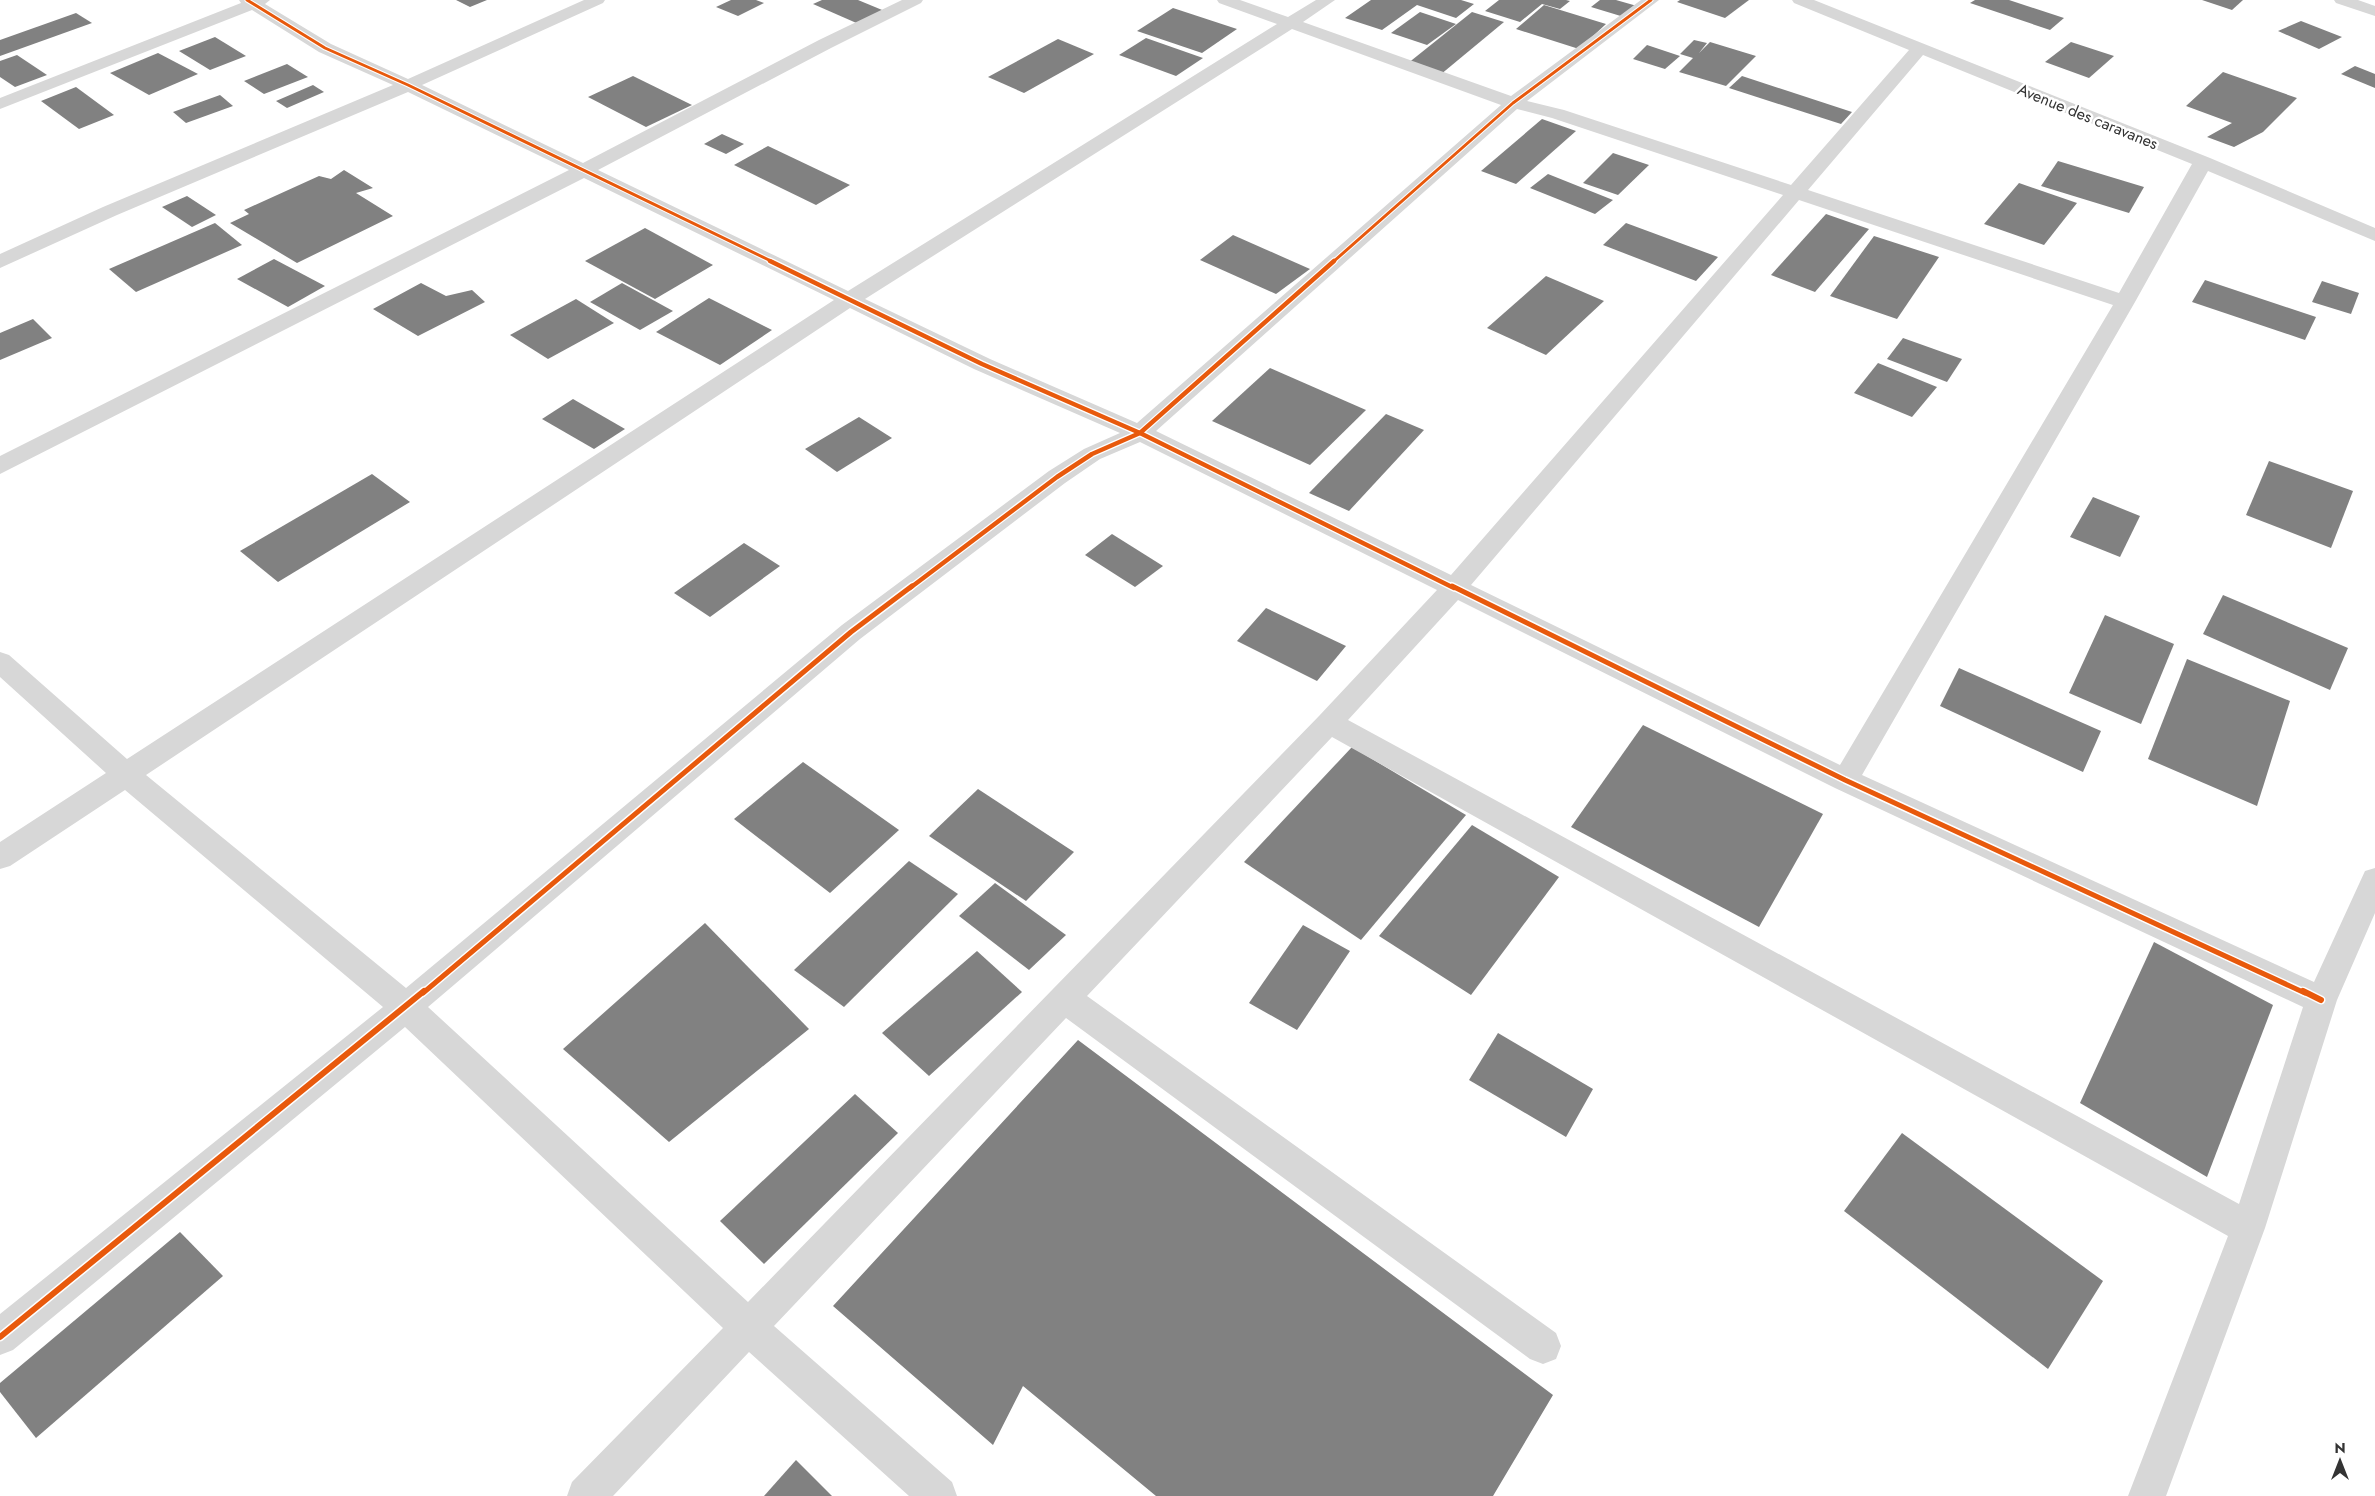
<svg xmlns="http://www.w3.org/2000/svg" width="2375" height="1496" font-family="Jost,sans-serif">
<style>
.building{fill:#818181}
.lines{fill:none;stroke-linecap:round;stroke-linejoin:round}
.minor{fill:#d7d7d7;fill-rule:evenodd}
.cycleway-far3-casing{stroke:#fff;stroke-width:5}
.cycleway-far2-casing{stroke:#fff;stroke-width:7}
.cycleway-far1-casing{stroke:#fff;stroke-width:8}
.cycleway-casing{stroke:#fff;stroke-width:9}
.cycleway-far3{stroke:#e8590c;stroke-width:3}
.cycleway-far2{stroke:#e8590c;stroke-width:4.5}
.cycleway-far1{stroke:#e8590c;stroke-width:5}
.cycleway{stroke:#e8590c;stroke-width:6}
.labels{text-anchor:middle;stroke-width:5;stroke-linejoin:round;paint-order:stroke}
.far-street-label{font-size:16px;fill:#333;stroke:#fff}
</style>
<rect width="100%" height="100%" fill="#fff"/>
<!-- building -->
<g class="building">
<polygon points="456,0 487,0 470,7"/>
<polygon points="731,0 756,0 764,3 738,16 716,7"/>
<polygon points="822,0 858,0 887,12 861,25 813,4"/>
<polygon points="1371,0 1461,0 1474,4 1456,18 1417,5 1382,30 1345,18"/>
<polygon points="1499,0 1566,0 1570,1 1560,9 1542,4 1520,22 1485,11"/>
<polygon points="1600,0 1616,0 1637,6 1624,17 1591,7"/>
<polygon points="1680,0 1749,0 1725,18 1677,2"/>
<polygon points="1975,0 2009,0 2064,18 2050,30 1970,3"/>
<polygon points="2202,0 2243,0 2232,10"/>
<polygon points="1544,5 1606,24 1579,49 1516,29"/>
<polygon points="1173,8 1237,29 1202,53 1137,31"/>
<polygon points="1420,12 1456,24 1427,45 1391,33"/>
<polygon points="1472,12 1504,22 1440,75 1407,64"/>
<polygon points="76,13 92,23 0,56 0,40"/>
<polygon points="2301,21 2342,37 2319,49 2278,31"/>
<polygon points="215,37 246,56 210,70 179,51"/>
<polygon points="1146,38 1203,58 1176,76 1119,55"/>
<polygon points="1058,39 1094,54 1024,93 988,77"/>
<polygon points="1694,40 1707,43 1699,53 1710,42 1756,56 1726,86 1679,72 1693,58 1680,54"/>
<polygon points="2071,42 2114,56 2089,78 2045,62"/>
<polygon points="1647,45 1680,56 1665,69 1633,59"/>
<polygon points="158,53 198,74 149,95 110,73"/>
<polygon points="17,55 47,75 15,87 0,77 0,61"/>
<polygon points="287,64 308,77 264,94 244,81"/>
<polygon points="2355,66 2375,74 2375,88 2341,74"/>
<polygon points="2223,72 2297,98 2263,132 2234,147 2207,137 2232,123 2186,106"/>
<polygon points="633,76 692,105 646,127 588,97"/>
<polygon points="1742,76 1852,112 1841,124 1729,88"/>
<polygon points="313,85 324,92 287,108 276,101"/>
<polygon points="76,87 114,115 79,129 41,101"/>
<polygon points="220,95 233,106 186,123 173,112"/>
<polygon points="1542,119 1576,131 1516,184 1481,171"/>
<polygon points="722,134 744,144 726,154 704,144"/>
<polygon points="768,146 850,185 816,205 734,165"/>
<polygon points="1613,153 1649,165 1618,195 1583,183"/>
<polygon points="2058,161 2144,187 2129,213 2041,186"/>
<polygon points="344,170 373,188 356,193 393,216 297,263 230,223 249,214 244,210 319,176 331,179"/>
<polygon points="1548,174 1613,200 1595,214 1530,188"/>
<polygon points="2019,183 2077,203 2044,245 1984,224"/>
<polygon points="187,196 216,215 192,227 162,207"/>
<polygon points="1826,214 1869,229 1815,292 1771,275"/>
<polygon points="215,223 242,245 136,292 109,269"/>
<polygon points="1626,223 1718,257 1696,281 1603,245"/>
<polygon points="645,228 713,265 655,299 585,261"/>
<polygon points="1233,235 1310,269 1276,294 1200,260"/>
<polygon points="1874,236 1939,257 1897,319 1830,296"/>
<polygon points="274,259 325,286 288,307 237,279"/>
<polygon points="1546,276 1604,301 1546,355 1487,328"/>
<polygon points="2205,280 2316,317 2305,340 2192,302"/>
<polygon points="2322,281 2359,293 2351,314 2312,302"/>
<polygon points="421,283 446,296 472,290 485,302 418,336 373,309"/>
<polygon points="622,283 673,311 640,330 590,302"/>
<polygon points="709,298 772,330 720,365 656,332"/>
<polygon points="576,299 614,323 548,359 510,335"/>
<polygon points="33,319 52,338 0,360 0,333"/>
<polygon points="1903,338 1962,359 1947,382 1887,359"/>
<polygon points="1878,363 1937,387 1912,417 1854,393"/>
<polygon points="1270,368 1366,410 1310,465 1212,421"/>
<polygon points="573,399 625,429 594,449 542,419"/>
<polygon points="1386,414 1424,430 1349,511 1309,493"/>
<polygon points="859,417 892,438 837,472 805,449"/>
<polygon points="2269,461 2353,491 2331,548 2246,515"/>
<polygon points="372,474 410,502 278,582 240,551"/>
<polygon points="2093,497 2140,516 2120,557 2070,537"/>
<polygon points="1112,534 1163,566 1135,587 1085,555"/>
<polygon points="744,543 780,566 710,617 674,593"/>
<polygon points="2223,595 2348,648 2330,690 2203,634"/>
<polygon points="1266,608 1346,646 1317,681 1237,641"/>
<polygon points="2105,615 2174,644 2141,724 2069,693"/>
<polygon points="2187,659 2290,701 2257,806 2148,759"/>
<polygon points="1959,668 2101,731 2083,772 1940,706"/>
<polygon points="1643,725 1823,814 1759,927 1571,827"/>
<polygon points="1352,747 1466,815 1361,940 1244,862"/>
<polygon points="803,762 899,830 830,893 734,819"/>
<polygon points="978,789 1074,852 1026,901 929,836"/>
<polygon points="1472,825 1559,877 1471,995 1379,936"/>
<polygon points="909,861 958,894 844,1007 794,970"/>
<polygon points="995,883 1066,935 1029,970 959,916"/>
<polygon points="705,923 809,1029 669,1142 563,1049"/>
<polygon points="1303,925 1350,951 1297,1030 1249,1003"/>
<polygon points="2154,942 2273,1005 2207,1177 2080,1103"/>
<polygon points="977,951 1022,992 929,1076 882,1033"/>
<polygon points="1498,1033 1593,1089 1566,1137 1469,1080"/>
<polygon points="1078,1040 1553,1395 1493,1496 1156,1496 1023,1386 993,1445 833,1306"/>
<polygon points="855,1094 898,1133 764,1264 720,1221"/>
<polygon points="1902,1133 2103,1281 2048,1369 1844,1211"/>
<polygon points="180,1232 223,1276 36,1438 0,1392 0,1383"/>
<polygon points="796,1460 832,1496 764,1496"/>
</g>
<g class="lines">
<!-- minor -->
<g class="minor">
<path d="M239,0H270L265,4L331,44L408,79L584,0H605L603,3L422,85L583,163L819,40L902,0H923L921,3L831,48L598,170L848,291L1277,24L1219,3L1217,0H1240L1288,17L1316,0H1335L1303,22L1511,96L1641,0H1659L1527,101L1564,110L1791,185L1909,50L1794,3L1792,0H1814L2210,158L2375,228V241L2208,171L2135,302L1862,775L2314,982L2365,871L2375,868V913L2337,1000L2265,1228L2166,1496H2128L2228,1236L1332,737L1087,996L1556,1333L1561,1346L1556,1359L1543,1364L1530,1359L1066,1018L774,1326L952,1482L957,1496H909L749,1352L613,1496H567L572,1482L723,1328L405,1027L13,1350L0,1355V1314L383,1007L125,790L10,866L0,869V842L106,773L0,677V652L9,655L127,759L834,300L584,178L0,474V456L569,170L408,92L117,215L0,268V254L103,207L393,85L319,52L252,10L0,109V98L241,3ZM1292,29L1501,105L1137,423L990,359L865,299ZM1923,55L2192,164L2119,293L1808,190ZM1517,109L1552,118L1783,195L1451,575L1156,431ZM1799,200L2113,305L1840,765L1471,585ZM850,308L974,369L1120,433L1084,449L1049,471L842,625L406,988L146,775ZM1140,442L1437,590L1319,716L748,1302L428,1007L860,639L1065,483L1100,459ZM1458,600L1835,788L2303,1007L2239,1204L1348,720Z"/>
<polygon points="2334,0 2358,0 2375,6 2375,16 2336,3"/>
</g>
<!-- cycleway-far3 casing -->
<g class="cycleway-far3-casing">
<g id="cycleway-far3">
<polyline points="247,0 325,48 408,85 773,262"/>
<polyline points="1333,262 1513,103 1651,0"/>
</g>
</g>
<!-- cycleway-far2 casing -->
<g class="cycleway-far2-casing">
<g id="cycleway-far2">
<polyline points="770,261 982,364 1140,433 1454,588"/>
<polyline points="910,588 1057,477 1092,454 1140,433 1334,261"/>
</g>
</g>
<!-- cycleway-far1 casing -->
<g class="cycleway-far1-casing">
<g id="cycleway-far1">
<polyline points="1452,586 1845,780 2305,993"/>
<polyline points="423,993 851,632 912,586"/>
</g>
</g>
<!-- cycleway casing -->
<g class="cycleway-casing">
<g id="cycleway">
<polyline points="2303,991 2321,1000"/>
<polyline points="0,1337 424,991"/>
</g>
</g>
<!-- cycleway-far3 -->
<use href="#cycleway-far3" class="cycleway-far3"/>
<!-- cycleway-far2 -->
<use href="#cycleway-far2" class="cycleway-far2"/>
<!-- cycleway-far1 -->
<use href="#cycleway-far1" class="cycleway-far1"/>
<!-- cycleway -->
<use href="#cycleway" class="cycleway"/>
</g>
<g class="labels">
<!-- far-street labels -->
<g class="far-street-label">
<text transform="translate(2088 116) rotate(22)" y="6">Avenue des caravanes</text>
</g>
</g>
<!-- north arrow -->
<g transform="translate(2340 1461)" stroke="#ffffff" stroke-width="4" paint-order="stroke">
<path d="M0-4L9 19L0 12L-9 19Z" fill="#333333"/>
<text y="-8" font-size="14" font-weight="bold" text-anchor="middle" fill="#333333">N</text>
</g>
</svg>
